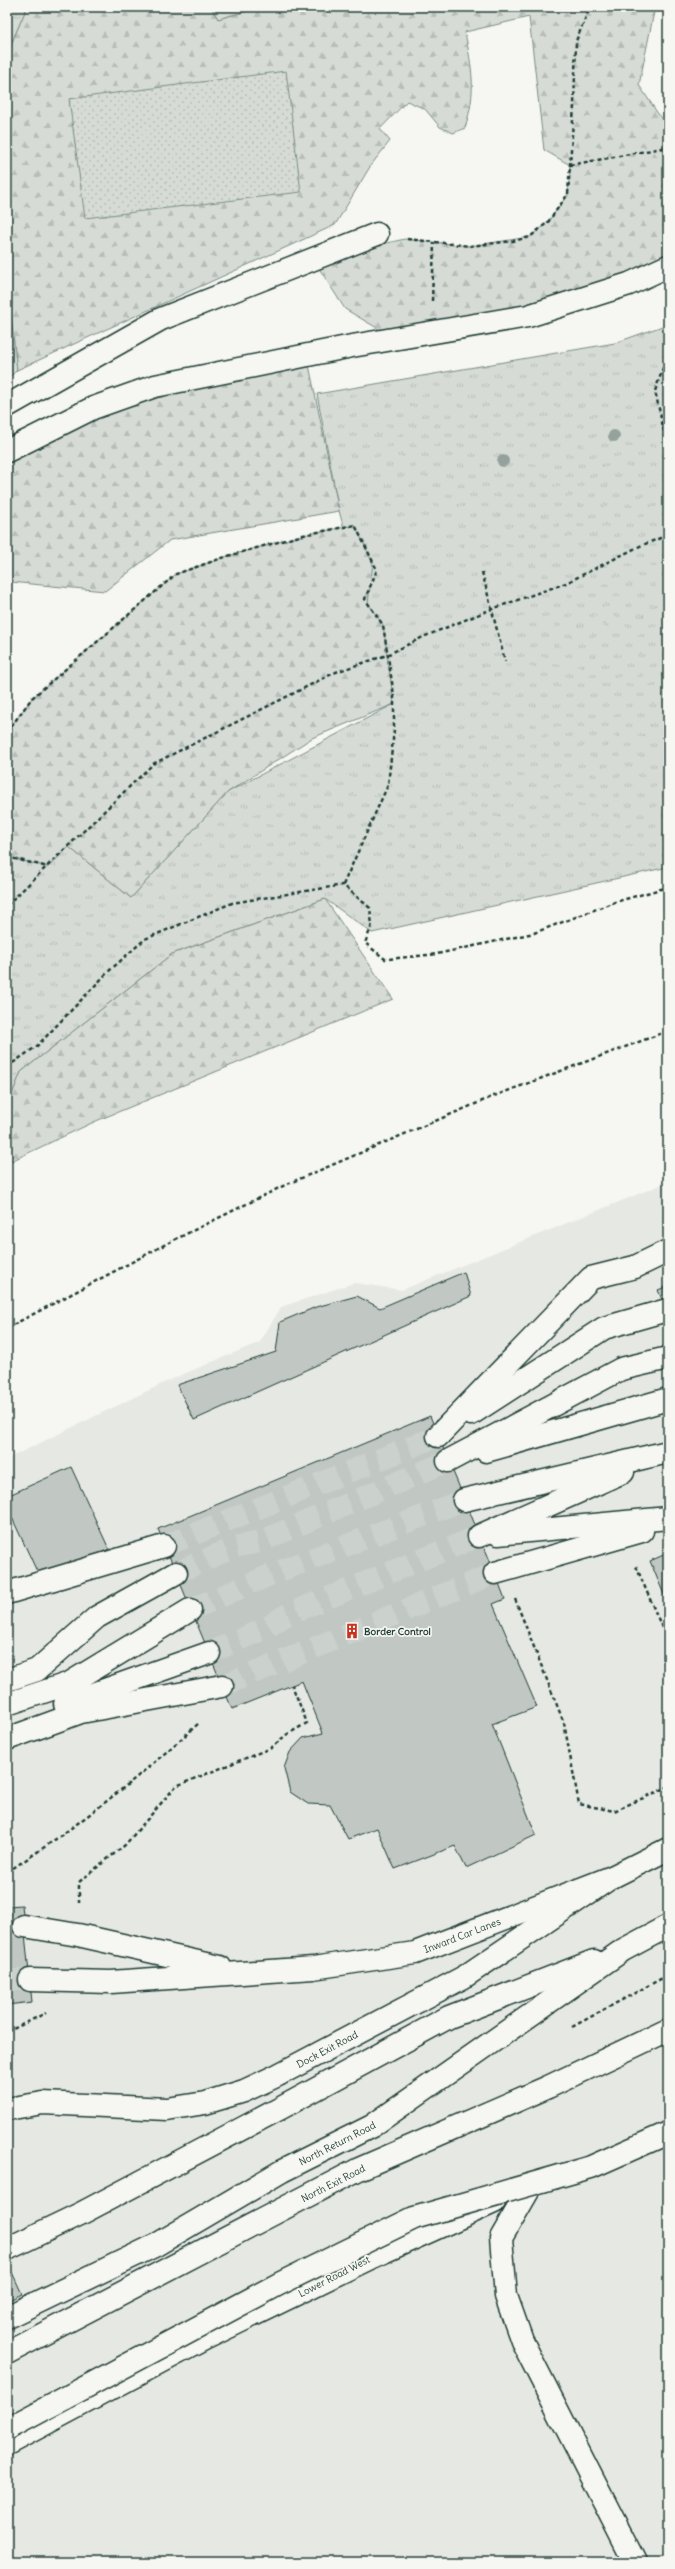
<svg xmlns="http://www.w3.org/2000/svg" width="675" height="2569" font-family="Delius,sans-serif">
<style>
.built{fill:#e6e8e4}
.grass{fill:url(#grass-tufts);stroke:#7a8c85}
.forest{fill:url(#forest-firs);stroke:#7a8c85}
.park{fill:url(#park-dots);stroke:#7a8c85}
.building{fill:#c1c8c3;stroke:#1f3d34}
.lines{fill:none;stroke-linecap:round;stroke-linejoin:round}
.minor-tunnel{stroke:#cbd1cc;stroke-width:22;stroke-dasharray:22 11;stroke-linecap:butt}
.minor-casing{stroke:#1f3d34;stroke-width:25}
.path{stroke:#1f3d34;stroke-width:2.5;stroke-dasharray:4 3;stroke-linecap:butt}
.minor{stroke:#f6f6f2;stroke-width:22}
.minor-bridge-casing{stroke:#1f3d34;stroke-width:25;stroke-linecap:butt}
.minor-bridge{stroke:#f6f6f2;stroke-width:22}
.tree{fill:#94a29b}
.labels{text-anchor:middle;stroke-width:3.5;stroke-linejoin:round;paint-order:stroke}
.poi-label{font-size:10px;font-weight:bold;fill:#1f3d34;stroke:#f6f6f2;text-anchor:start}
.street-label{font-size:10px;fill:#1f3d34;stroke:#f6f6f2}
</style>
<defs>
<pattern id="grass-tufts" width="24" height="20" patternUnits="userSpaceOnUse"><rect width="24" height="20" fill="#d6dbd6"/><path d="M3 7l-1-3M5 7V3M7 7l1-3M15 17l-1-3M17 17v-4M19 17l1-3" fill="none" stroke="#b7bdb8"/></pattern>
<pattern id="forest-firs" width="22" height="20" patternUnits="userSpaceOnUse"><rect width="22" height="20" fill="#d6dbd6"/><path d="M5 1l3.5 6h-7zM16 11l3.5 6h-7z" fill="#b7bdb8"/></pattern>
<pattern id="park-dots" width="8" height="8" patternUnits="userSpaceOnUse"><rect width="8" height="8" fill="#d6dbd6"/><path d="M2 2h.1M6 6h.1" fill="none" stroke="#b7bdb8" stroke-width="1.8" stroke-linecap="round"/></pattern>
</defs>
<rect width="100%" height="100%" fill="#f6f6f2"/>
<filter id="ink" filterUnits="userSpaceOnUse"><feTurbulence type="fractalNoise" baseFrequency=".025" numOctaves="2"/><feDisplacementMap in="SourceGraphic" scale="8" xChannelSelector="R" yChannelSelector="G"/><feConvolveMatrix kernelMatrix="1 2 1 2 8 2 1 2 1" color-interpolation-filters="sRGB"/></filter>
<g filter="url(#ink)">
<!-- built -->
<polygon class="built" points="668,1182 668,2562 7,2562 7,1459 172,1379 260,1342 281,1307 354,1283 402,1290"/>
<!-- grass -->
<g class="grass">
<polygon points="7,7 27,7 7,54"/>
<polygon points="211,7 263,7 218,19"/>
<polygon points="7,278 17,370 7,380"/>
<polygon points="668,324 668,867 372,933 325,899 172,954 21,1072 7,1107 7,857 48,867 69,847 131,898 228,792 394,704 339,511 317,394 615,343"/>
</g>
<!-- forest -->
<g class="forest">
<path d="M27,7H211L218,19L263,7H655L639,85L668,129V266L629,284L394,338L345,309L313,259L405,239L470,246L530,237L548,222L568,194L570,165L544,150L529,17L465,32C472,70 477,90 465,128L453,133L440,127L425,109L407,101L380,129L390,141L371,165L335,225L17,370L7,278V54Z"/>
<polygon points="309,365 339,511 170,540 105,591 10,582 7,599 7,451 93,408"/>
<polygon points="355,525 373,563 368,603 383,625 394,704 312,738 228,792 131,898 69,847 48,867 7,857 7,732 32,698 176,574 228,556 303,535"/>
<polygon points="325,899 393,999 96,1121 7,1163 7,1107 21,1072 172,954"/>
</g>
<!-- park -->
<polygon class="park" points="286,71 301,192 85,218 69,99"/>
<!-- building -->
<g class="building">
<polygon points="464,1272 471,1296 194,1420 177,1385 276,1352 280,1322 316,1307 357,1296 380,1308"/>
<polygon points="668,1286 668,1314 658,1290"/>
<polygon points="430,1416 495,1573 505,1599 493,1604 537,1707 492,1724 536,1835 466,1868 455,1846 395,1869 377,1828 348,1839 330,1805 308,1804 290,1792 284,1768 290,1752 303,1738 323,1733 302,1681 232,1709 158,1529"/>
<polygon points="71,1467 109,1549 41,1580 7,1507 7,1496"/>
<polygon points="668,1553 668,1604 650,1561"/>
<polygon points="22,1905 32,2002 7,2005 7,1906"/>
<polygon points="11,2270 22,2294 7,2301 7,2272"/>
</g>
<g class="lines">
<!-- minor-tunnel -->
<g class="minor-tunnel">
<polyline points="164,1546 438,1436"/>
<polyline points="176,1573 234,1547 259,1542 448,1461"/>
<polyline points="190,1610 270,1575 464,1500"/>
<polyline points="209,1653 268,1627 286,1615 479,1536"/>
<polyline points="222,1686 495,1573"/>
<polyline points="7,1927 24,1926"/>
<polyline points="7,1980 30,1980"/>
</g>
<!-- minor casing -->
<g class="minor-casing">
<g id="minor">
<polyline points="7,406 161,319 377,234"/>
<polyline points="7,451 93,408 155,386 352,346 528,316 629,284 668,266"/>
<polyline points="471,1414 604,1328 667,1310"/>
<polyline points="438,1436 591,1278 635,1267 668,1251"/>
<polyline points="486,1451 668,1399"/>
<polyline points="448,1461 621,1369 668,1358"/>
<polyline points="464,1500 668,1452"/>
<polyline points="498,1534 668,1518"/>
<polyline points="479,1536 623,1472"/>
<polyline points="495,1573 642,1531"/>
<polyline points="7,1593 164,1546"/>
<polyline points="7,1680 37,1670 97,1617 176,1573"/>
<polyline points="7,1704 70,1683 190,1610"/>
<polyline points="65,1704 209,1653"/>
<polyline points="7,1739 81,1712 222,1686"/>
<polyline points="24,1926 78,1935 220,1967"/>
<polyline points="30,1980 111,1982 313,1968 415,1953 612,1877 668,1849"/>
<polyline points="7,2109 43,2103 167,2109 205,2103 244,2091 276,2076 464,1977 612,1877"/>
<polyline points="531,2186 501,2238 506,2296 522,2341 635,2562"/>
<polyline points="7,2249 80,2214 281,2108 449,2017 594,1961"/>
<polyline points="7,2317 156,2245 282,2171 372,2126 623,1950 668,1926"/>
<polyline points="7,2353 359,2169 548,2087 668,2030"/>
<polyline points="7,2444 206,2338 370,2258 494,2202"/>
</g>
</g>
<!-- path -->
<g class="path">
<polyline points="570,165 668,147"/>
<polyline points="407,239 470,246 513,241 530,237 548,222 568,194 574,106 576,41 590,7"/>
<polyline points="432,301 434,243"/>
<polyline points="668,354 655,391 668,449"/>
<polyline points="482,572 505,661"/>
<polyline points="7,732 32,698 176,574 228,556 303,535 355,525 377,570 365,599 383,625 394,695 394,730 388,785 343,885"/>
<polyline points="7,857 48,867"/>
<polyline points="7,905 153,764 336,672 387,655 423,637 492,609 566,583 640,546 668,535"/>
<polyline points="7,1067 37,1046 109,971 145,939 232,903 343,885 370,908 372,925 365,943 385,959 389,959 437,954 534,933 615,902 668,887"/>
<polyline points="7,1328 168,1243 285,1185 494,1096 668,1031"/>
<polyline points="636,1566 668,1642"/>
<polyline points="515,1599 564,1723 579,1804 614,1811 668,1787"/>
<path d="M7,1872C77,1827 137,1779 199,1723"/>
<polyline points="79,1903 79,1882 125,1845 176,1786 271,1748 286,1735 307,1723 292,1685"/>
<polyline points="572,2027 668,1975"/>
<polyline points="7,2032 46,2013"/>
</g>
<!-- minor -->
<use href="#minor" class="minor"/>
<!-- minor-bridge casing -->
<g class="minor-bridge-casing">
<polyline id="minor-bridge" points="7,2429 279,2284 414,2218 591,2167 668,2133"/>
</g>
<!-- minor-bridge -->
<use href="#minor-bridge" class="minor-bridge"/>
</g>
<!-- trees -->
<g class="tree">
<circle cx="614" cy="436" r="6"/>
<circle cx="503" cy="461" r="6"/>
</g>
</g>
<!-- icons -->
<defs>
<g id="building-bare" transform="scale(1.2)"><path d="M-4-6H4V6H1V3H-1V6H-4ZM-2.5-4.3h1.7v1.8h-1.7ZM.8-4.3h1.7v1.8H.8ZM-2.5-1h1.7V.8h-1.7ZM.8-1h1.7V.8H.8Z" fill="#c8321e" stroke="#f6f6f2" stroke-width="2.5" paint-order="stroke"/></g>
</defs>
<g fill-rule="evenodd">
<use href="#building-bare" x="352" y="1631"/>
</g>
<g class="labels">
<!-- poi labels -->
<g class="poi-label">
<text x="364" y="1635">Border Control</text>
</g>
<!-- street labels -->
<g class="street-label">
<text transform="translate(462 1935) rotate(-21)" y="4">Inward Car Lanes</text>
<text transform="translate(327 2049) rotate(-28)" y="4">Dock Exit Road</text>
<text transform="translate(337 2143) rotate(-27)" y="4">North Return Road</text>
<text transform="translate(333 2183) rotate(-27)" y="4">North Exit Road</text>
<text transform="translate(334 2276) rotate(-27)" y="4">Lower Road West</text>
</g>
</g>
<!-- margin -->
<rect width="675" height="2569" fill="none" stroke="#f6f6f2" stroke-width="24"/>
<rect x="12" y="12" width="651" height="2545" fill="none" stroke="#1f3d34" stroke-width="1.5" filter="url(#ink)"/>
</svg>
